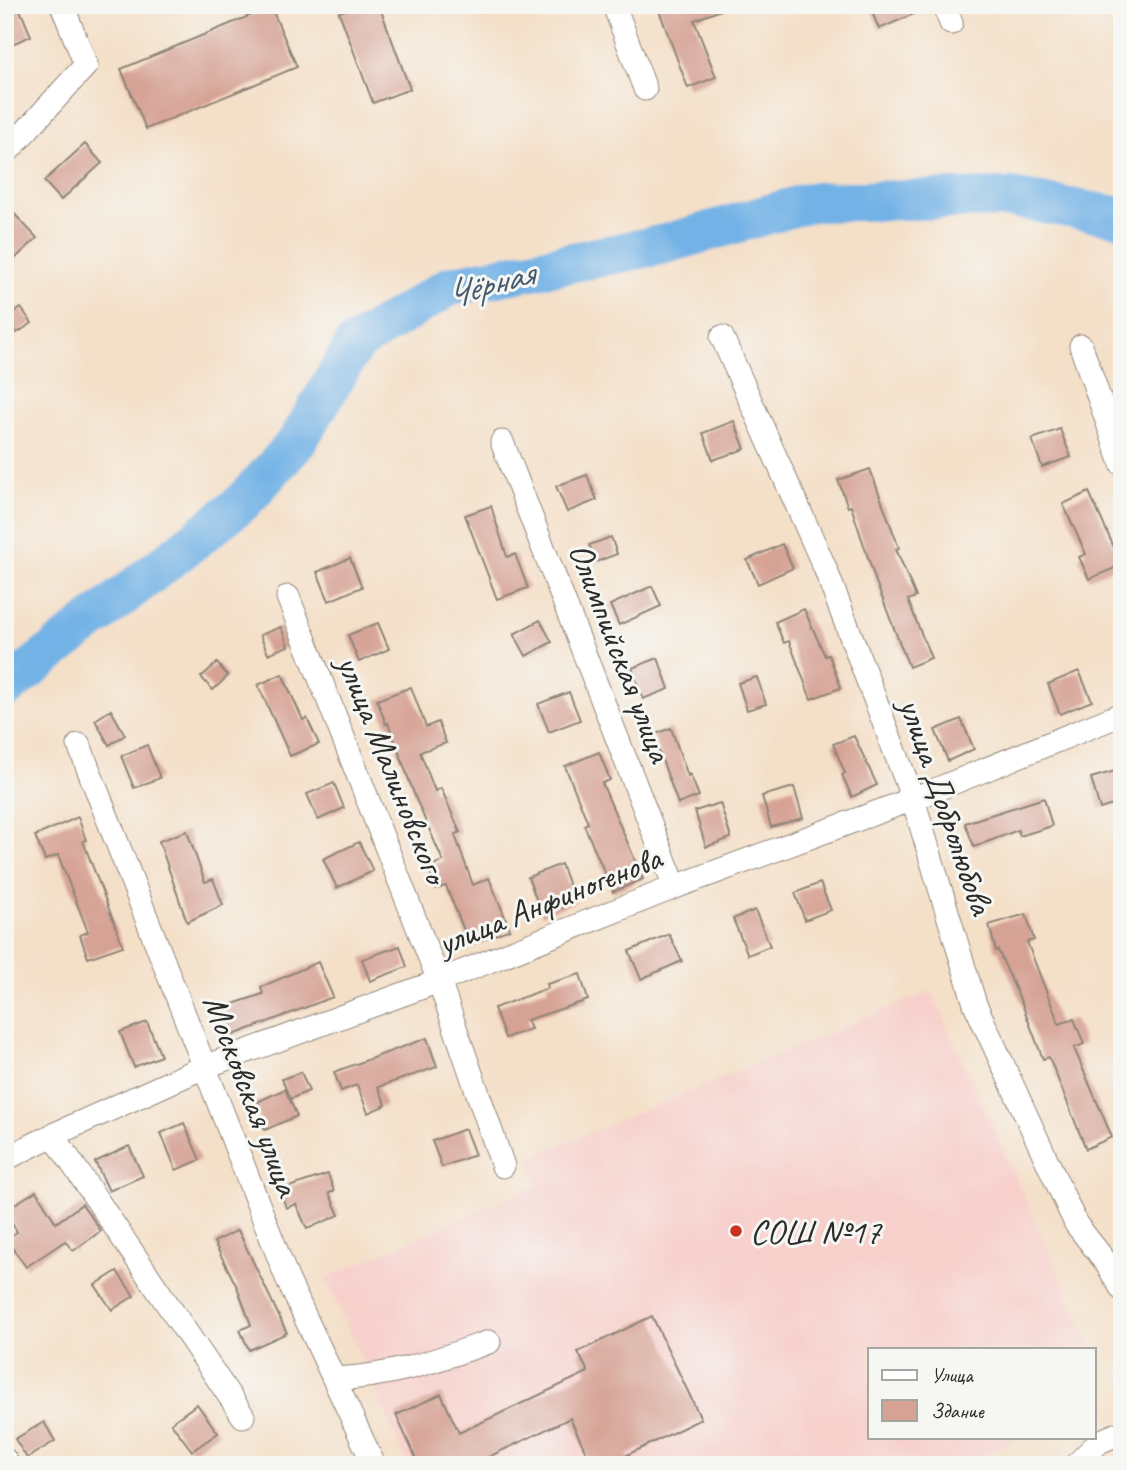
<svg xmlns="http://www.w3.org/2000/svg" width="1127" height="1470" font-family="Caveat,sans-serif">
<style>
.built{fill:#f7d0cc}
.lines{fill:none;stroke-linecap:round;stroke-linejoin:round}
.river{stroke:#73b2e6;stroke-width:40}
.building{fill:#d6a294}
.minor-casing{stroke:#908579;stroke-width:25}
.minor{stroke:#fff;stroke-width:23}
.poi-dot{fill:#c8321e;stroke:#f6f6f2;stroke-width:2.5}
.labels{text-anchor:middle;stroke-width:6;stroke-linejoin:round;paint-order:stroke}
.street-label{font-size:35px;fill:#2b2b2b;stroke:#f6f6f2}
.poi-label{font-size:35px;fill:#2b2b2b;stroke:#f6f6f2;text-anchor:start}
.water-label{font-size:37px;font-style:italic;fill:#445a6c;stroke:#f6f6f2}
</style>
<rect width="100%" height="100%" fill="#f6f6f2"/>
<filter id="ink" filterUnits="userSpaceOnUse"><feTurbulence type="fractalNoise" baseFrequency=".0143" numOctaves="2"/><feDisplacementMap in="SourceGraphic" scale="14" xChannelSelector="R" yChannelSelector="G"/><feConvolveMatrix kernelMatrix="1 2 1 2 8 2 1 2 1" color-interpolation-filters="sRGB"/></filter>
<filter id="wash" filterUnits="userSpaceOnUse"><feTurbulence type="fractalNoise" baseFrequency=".00686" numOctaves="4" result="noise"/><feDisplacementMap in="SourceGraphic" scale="28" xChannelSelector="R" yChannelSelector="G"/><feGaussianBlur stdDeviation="1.57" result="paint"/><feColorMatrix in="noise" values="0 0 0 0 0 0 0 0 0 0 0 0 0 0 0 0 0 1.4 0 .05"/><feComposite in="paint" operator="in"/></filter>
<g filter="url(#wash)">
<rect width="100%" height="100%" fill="#f4dfc7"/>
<!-- built -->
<polygon class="built" points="931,991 1093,1349 870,1349 870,1437 1022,1437 964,1465 408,1465 326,1278 539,1185 529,1158"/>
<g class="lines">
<!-- river -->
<polyline class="river" points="5,689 243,502 297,442 355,344 450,286 665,244 811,202 1011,198 1122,217"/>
</g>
<g id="blocks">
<!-- building -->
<g class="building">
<polygon points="5,5 18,5 31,36 5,47"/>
<polygon points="359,5 379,5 410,89 373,103 339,12"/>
<polygon points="657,5 729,5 729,7 694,20 716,77 688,88"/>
<polygon points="869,5 930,5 930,7 879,29"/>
<polygon points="271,7 297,67 146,129 121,69"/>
<polygon points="85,144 102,163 61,200 44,181"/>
<polygon points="5,204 37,238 5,268"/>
<polygon points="21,308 32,323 17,333 6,318"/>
<polygon points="734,421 745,449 713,460 703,433"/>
<polygon points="1060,429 1071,457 1042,467 1032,439"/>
<polygon points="870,469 899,548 896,549 916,597 908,600 931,658 909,667 876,582 851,506 848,507 838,480"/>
<polygon points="587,475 597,500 567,512 556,486"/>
<polygon points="1089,492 1122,565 1089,579 1079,557 1086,554 1063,504"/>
<polygon points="491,506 507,557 515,554 528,588 497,599 465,515"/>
<polygon points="611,537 617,554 596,562 589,545"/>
<polygon points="782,544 793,568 758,584 747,560"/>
<polygon points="350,558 362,587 329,601 317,572"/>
<polygon points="652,586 661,606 619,625 610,605"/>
<polygon points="804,609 825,656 829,655 841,688 811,699 789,641 784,643 775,622"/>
<polygon points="540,620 552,642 526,656 514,634"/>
<polygon points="378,623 389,649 359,662 348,635"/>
<polygon points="281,627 288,646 268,654 260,635"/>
<polygon points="658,658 669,689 643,699 632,668"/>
<polygon points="217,663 228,676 213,690 201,677"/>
<polygon points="1079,671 1092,701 1060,714 1048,684"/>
<polygon points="282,674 303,720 307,718 319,744 290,756 258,685"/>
<polygon points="757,677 766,704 747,710 738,683"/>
<polygon points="411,687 426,727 438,722 446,743 420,752 435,791 441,788 460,832 455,835 473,885 489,878 510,929 470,945 446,886 436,889 428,867 443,861 416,799 388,723 386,724 377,700"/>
<polygon points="569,692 580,720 549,732 538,704"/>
<polygon points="111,710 125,735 109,745 95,720"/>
<polygon points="961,719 974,749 948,761 935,730"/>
<polygon points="671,728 688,776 690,774 699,796 678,804 653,735"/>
<polygon points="854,736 877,785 852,797 842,775 845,773 833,744"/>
<polygon points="147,745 160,778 134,788 121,756"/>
<polygon points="599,752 610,780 602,783 643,879 613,892 584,825 588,823 565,766"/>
<polygon points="1122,769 1122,802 1100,809 1091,778"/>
<polygon points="334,783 344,808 318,820 307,794"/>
<polygon points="794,787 803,818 771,827 762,796"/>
<polygon points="1044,798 1052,826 1020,836 1018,830 974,847 965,823"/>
<polygon points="720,803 731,838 706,847 695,811"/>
<polygon points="78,817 86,840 83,841 123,946 88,958 80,935 88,932 58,855 45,860 35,836"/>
<polygon points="187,831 205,882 213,879 223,905 187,922 159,841"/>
<polygon points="359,842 373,871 337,888 323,859"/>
<polygon points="561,864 575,902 542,915 528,877"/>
<polygon points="820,883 831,910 805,920 795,893"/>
<polygon points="755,910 770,946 748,955 733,919"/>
<polygon points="1026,914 1034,940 1027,942 1059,1024 1074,1019 1084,1044 1074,1048 1112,1137 1086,1149 1049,1057 1043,1059 1022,1004 998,950 996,951 989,925"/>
<polygon points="669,934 682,961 641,979 629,951"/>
<polygon points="400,946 407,967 370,981 362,959"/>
<polygon points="318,962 333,997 231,1036 221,1008 263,994 261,987"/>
<polygon points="580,974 588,1000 527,1020 531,1029 505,1038 494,1008 548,988 547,984"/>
<polygon points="147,1022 161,1056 134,1067 120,1032"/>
<polygon points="427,1038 437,1067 378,1087 386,1105 368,1113 357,1085 341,1091 334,1072"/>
<polygon points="301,1072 309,1091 290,1099 282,1079"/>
<polygon points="285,1089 297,1116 265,1130 253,1104"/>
<polygon points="184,1123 200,1160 176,1170 161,1133"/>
<polygon points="465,1129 475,1155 442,1167 432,1141"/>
<polygon points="129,1146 143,1176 109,1191 95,1162"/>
<polygon points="328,1174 334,1191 329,1193 339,1215 307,1229 296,1204 286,1208 280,1190"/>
<polygon points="36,1191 56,1223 82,1204 101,1231 73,1251 65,1241 26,1267 6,1239 17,1232 5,1210"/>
<polygon points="238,1230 287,1333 249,1350 240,1330 251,1325 237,1287 214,1242"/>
<polygon points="117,1271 134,1296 112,1310 95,1285"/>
<polygon points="652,1316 701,1419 627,1455 632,1465 592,1465 570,1418 472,1465 419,1465 396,1415 441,1394 459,1433 588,1372 578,1352"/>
<polygon points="197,1404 218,1433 192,1451 171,1423"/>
<polygon points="44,1422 55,1441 27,1458 15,1439"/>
</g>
</g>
</g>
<g filter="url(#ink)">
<use href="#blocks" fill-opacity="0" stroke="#908579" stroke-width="2"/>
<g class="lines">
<!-- minor casing -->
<g class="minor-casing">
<g id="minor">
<polyline points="614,5 645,89"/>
<polyline points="944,5 951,23"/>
<polyline points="5,154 86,65 62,5"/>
<polyline points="722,337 825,568 913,799 975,1004 1076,1224 1105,1261 1122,1289"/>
<polyline points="1081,346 1122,464"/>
<polyline points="502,442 675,887"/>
<polyline points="288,597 439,981 503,1166"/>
<polyline points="79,745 287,1278 374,1465"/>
<polyline points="53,1135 243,1416"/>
<polyline points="5,1159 53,1135 204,1067 439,981 675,887 913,799 1122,714"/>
<path d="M335,1379C395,1376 434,1361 489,1342"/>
<polyline points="5,1460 8,1465"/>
<polyline points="1076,1465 1099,1442 1122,1432"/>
</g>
</g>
<!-- minor -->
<use href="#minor" class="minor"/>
</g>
</g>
<!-- markers -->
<circle class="poi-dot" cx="736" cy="1231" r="7"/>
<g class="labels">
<!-- street labels -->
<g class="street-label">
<text transform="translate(621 652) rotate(69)" y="12">Олимпийская улица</text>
<text transform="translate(393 769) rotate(68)" y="12">улица Малиновского</text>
<text transform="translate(947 806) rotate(71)" y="12">улица Добролюбова</text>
<text transform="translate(549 900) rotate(-22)" y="12">улица Анфиногенова</text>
<text transform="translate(252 1095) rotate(69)" y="12">Московская улица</text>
</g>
<!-- poi labels -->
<g class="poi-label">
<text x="750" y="1243">СОШ №17</text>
</g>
<!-- water labels -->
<g class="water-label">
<text transform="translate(489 283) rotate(-15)" y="13">Чёрная</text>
</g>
</g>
<!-- margin -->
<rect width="1127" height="1470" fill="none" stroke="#f6f6f2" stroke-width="28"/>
<!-- legend -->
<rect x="868" y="1348" width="228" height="91" fill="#f6f6f2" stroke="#a5a5a2" stroke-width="2"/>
<rect x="882" y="1370" width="35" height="10" fill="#ffffff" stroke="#a5a5a2" stroke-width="2"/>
<text x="931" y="1382" font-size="21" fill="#2b2b2b">Улица</text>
<rect x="882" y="1400" width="35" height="21" fill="#d6a294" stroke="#a5a5a2" stroke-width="2"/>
<text x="931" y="1418" font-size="21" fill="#2b2b2b">Здание</text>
</svg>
